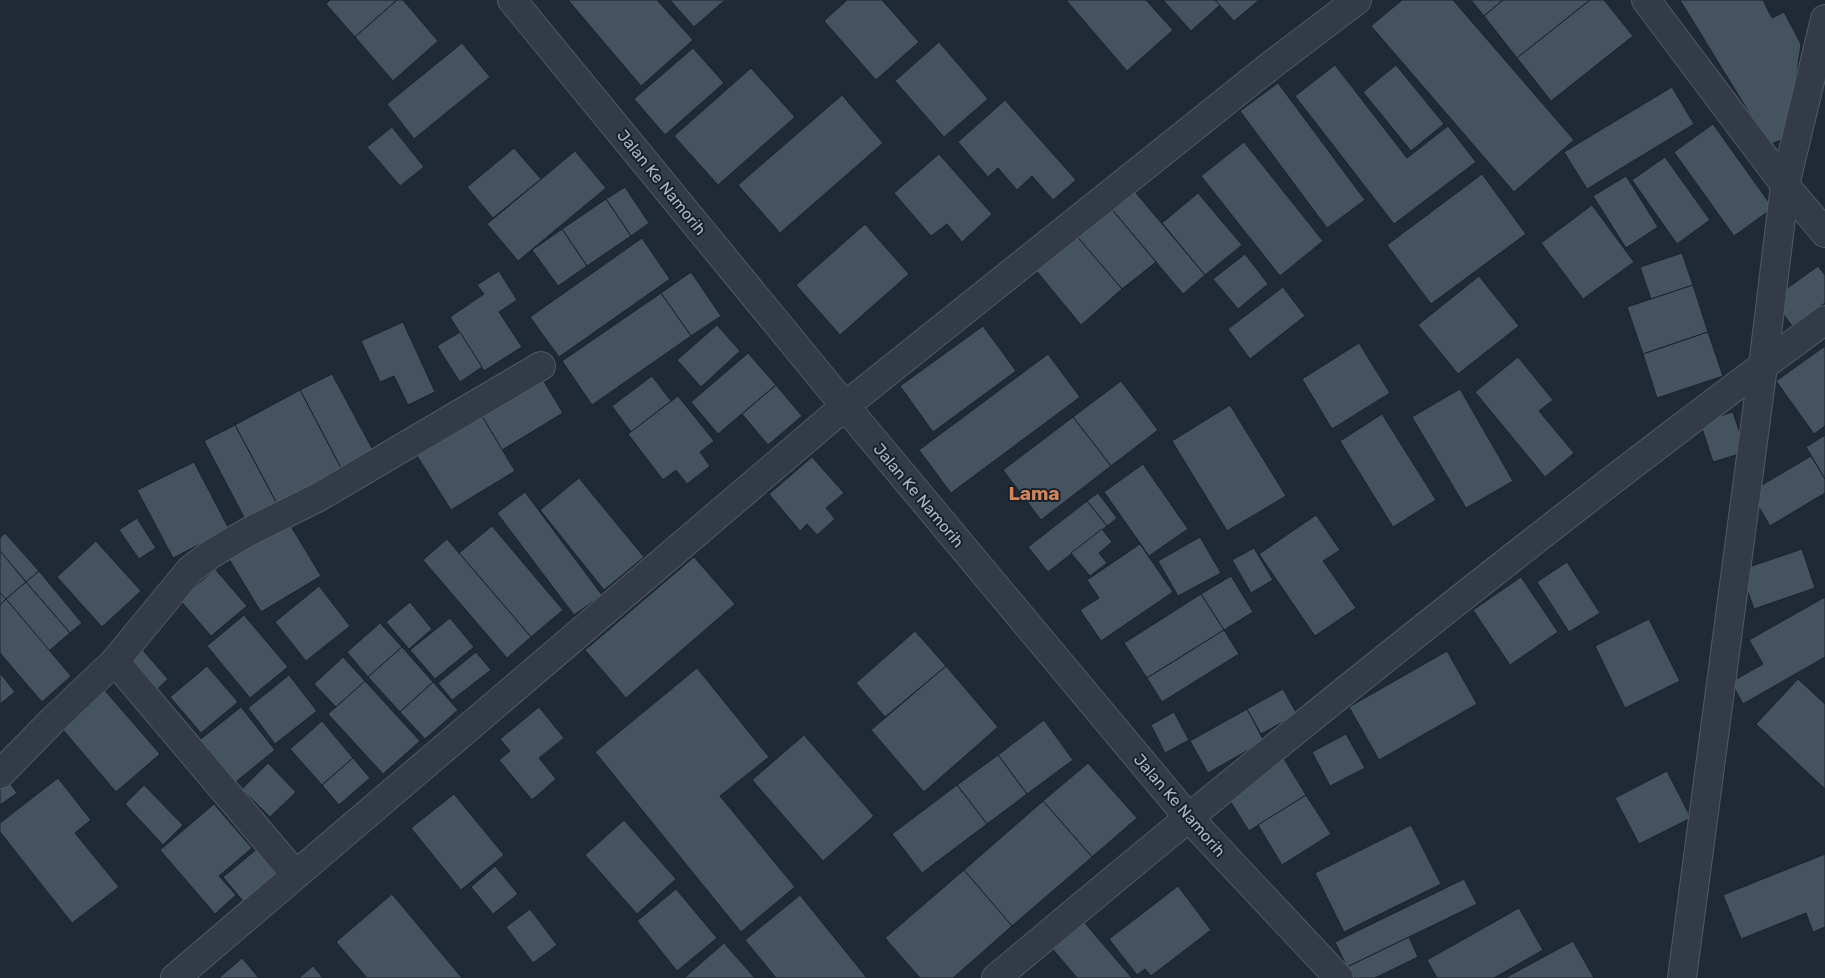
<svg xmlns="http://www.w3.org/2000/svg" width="1825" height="978" font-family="Rubik,sans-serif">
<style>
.building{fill:#455260;stroke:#1a232d}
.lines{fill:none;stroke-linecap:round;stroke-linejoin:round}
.minor-casing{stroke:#505a64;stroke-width:30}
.minor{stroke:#333c46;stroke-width:28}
.labels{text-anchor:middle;stroke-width:4;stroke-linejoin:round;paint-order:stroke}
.street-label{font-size:16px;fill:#adb7c3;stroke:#18212b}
.quarter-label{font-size:19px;font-weight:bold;fill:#d1865a;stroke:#18212b}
</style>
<rect width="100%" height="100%" fill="#1f2a36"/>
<!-- building -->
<g class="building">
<polygon points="330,0 397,0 355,37 326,4"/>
<polygon points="397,0 403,0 438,41 393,81 355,37"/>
<polygon points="568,0 657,0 693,40 641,86"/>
<polygon points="670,0 725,0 694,27"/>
<polygon points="847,0 882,0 919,42 876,80 824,21"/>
<polygon points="1066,0 1146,0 1173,30 1127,71"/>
<polygon points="1163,0 1215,0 1220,5 1191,31"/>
<polygon points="1215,0 1259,0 1234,21"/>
<polygon points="1402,0 1453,0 1574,140 1514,192 1371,26"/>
<polygon points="1471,0 1503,0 1484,16"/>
<polygon points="1503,0 1590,0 1517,58 1484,16"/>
<polygon points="1590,0 1604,0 1633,36 1551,101 1517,58"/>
<polygon points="1680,0 1763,0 1772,18 1784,12 1801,44 1788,137 1769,145"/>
<polygon points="939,42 988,99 944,137 895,81"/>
<polygon points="462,43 490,77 414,139 387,104"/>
<polygon points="693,48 724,83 665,135 634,99"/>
<polygon points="1335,65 1407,158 1448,126 1476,162 1394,224 1295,96"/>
<polygon points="1396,65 1444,124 1411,151 1363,92"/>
<polygon points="751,68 795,117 718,185 674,136"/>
<polygon points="1278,83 1365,200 1327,228 1240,111"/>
<polygon points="1672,87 1694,124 1587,189 1564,152"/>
<polygon points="842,95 883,143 780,233 738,185"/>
<polygon points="1005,100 1076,180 1053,200 1032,176 1017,190 998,168 988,177 958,142"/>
<polygon points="1713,124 1773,208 1734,236 1674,152"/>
<polygon points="392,127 424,167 400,186 367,147"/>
<polygon points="1244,142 1323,241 1280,276 1201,176"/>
<polygon points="514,148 541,179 493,218 467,187"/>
<polygon points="575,151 606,188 518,261 487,224"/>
<polygon points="939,154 992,214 962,242 947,224 931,236 894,193"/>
<polygon points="1665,157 1710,220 1677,244 1632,180"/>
<polygon points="1482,174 1526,234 1431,304 1387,245"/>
<polygon points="1626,176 1658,227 1626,248 1593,196"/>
<polygon points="625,187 649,223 631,236 606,199"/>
<polygon points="1131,187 1205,275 1183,294 1109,206"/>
<polygon points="1198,193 1242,245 1205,275 1162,223"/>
<polygon points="606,199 631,236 587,266 562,229"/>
<polygon points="1592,205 1634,262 1583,299 1541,243"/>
<polygon points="1109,206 1156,262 1122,289 1075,234"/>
<polygon points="865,224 909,274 840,335 796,285"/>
<polygon points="562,229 587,266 558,286 532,250"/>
<polygon points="1075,234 1122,289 1081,325 1034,268"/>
<polygon points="642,238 670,279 559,357 530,317"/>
<polygon points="1682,253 1693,285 1651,299 1640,267"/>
<polygon points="1245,254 1268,284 1238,309 1213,279"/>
<polygon points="1818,266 1825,275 1825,303 1792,326 1772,299"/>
<polygon points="499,271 517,300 499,312 522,347 484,371 450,317 484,294 477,285"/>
<polygon points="691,272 721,316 691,336 661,293"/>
<polygon points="1479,276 1519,326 1458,374 1418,325"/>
<polygon points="1693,285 1708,332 1643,354 1627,307"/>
<polygon points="1283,287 1305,316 1250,359 1228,329"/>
<polygon points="661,293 691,336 592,405 562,361"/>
<polygon points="403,322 435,392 408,405 394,376 380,382 361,341"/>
<polygon points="717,325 740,351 701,387 677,360"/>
<polygon points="983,326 1016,371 933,432 900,386"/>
<polygon points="460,332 482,367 460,382 437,346"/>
<polygon points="1708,332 1723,376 1657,398 1643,354"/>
<polygon points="1359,343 1390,393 1332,429 1302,379"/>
<polygon points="1825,346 1825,426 1814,434 1776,381"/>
<polygon points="748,353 776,385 718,434 691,402"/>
<polygon points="1048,354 1080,397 951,493 919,450"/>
<polygon points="1518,357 1553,400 1539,411 1574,453 1545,477 1475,392"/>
<polygon points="332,374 374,452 342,470 300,390"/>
<polygon points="540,375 563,413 502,450 479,411"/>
<polygon points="652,376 671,401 631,432 612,406"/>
<polygon points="1121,381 1158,430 1111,466 1073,417"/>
<polygon points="776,385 802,416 768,445 742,414"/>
<polygon points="1460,389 1513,481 1466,508 1412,417"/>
<polygon points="300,390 342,470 277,504 235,425"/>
<polygon points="678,396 714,441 700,452 710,466 687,484 676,470 663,480 628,434"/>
<polygon points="1230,405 1286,496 1227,531 1172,441"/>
<polygon points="479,411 515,471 451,510 414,451"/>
<polygon points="1733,412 1746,452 1713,462 1700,422"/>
<polygon points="1382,414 1436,500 1393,527 1340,441"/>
<polygon points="1073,417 1111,466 1041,520 1003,470"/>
<polygon points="235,425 277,504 246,521 204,441"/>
<polygon points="1825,435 1825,479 1806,447"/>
<polygon points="1811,456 1825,479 1825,493 1770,526 1750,492"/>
<polygon points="812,457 844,493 826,508 835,519 817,535 807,524 800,531 769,494"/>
<polygon points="194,462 229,529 173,558 137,490"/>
<polygon points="1143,464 1188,529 1149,556 1104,492"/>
<polygon points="579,478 644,557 604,590 540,510"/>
<polygon points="525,492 602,595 574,615 497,513"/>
<polygon points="1098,493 1117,518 1107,526 1087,501"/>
<polygon points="1087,501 1107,526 1048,572 1028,547"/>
<polygon points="1316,515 1340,550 1323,561 1356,608 1315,636 1259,554"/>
<polygon points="137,518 156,548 139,559 119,530"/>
<polygon points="289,523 321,576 261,612 229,559"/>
<polygon points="492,526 563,610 531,637 459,553"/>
<polygon points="1102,529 1112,542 1099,553 1107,563 1090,576 1071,553"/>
<polygon points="5,533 39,571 26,582 0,551 0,538"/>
<polygon points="1200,537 1221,573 1178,596 1158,561"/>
<polygon points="447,539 531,637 507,658 423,560"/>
<polygon points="96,541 141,591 102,627 57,577"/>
<polygon points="1140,544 1173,592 1101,641 1080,610 1099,598 1087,580"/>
<polygon points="1254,548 1273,580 1251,593 1232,560"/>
<polygon points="1802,549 1815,588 1754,609 1740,570"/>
<polygon points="0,551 26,582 6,599 0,593"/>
<polygon points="694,557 735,604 626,698 585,650"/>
<polygon points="1567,562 1600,613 1569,632 1537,582"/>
<polygon points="215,569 247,606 211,636 180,600"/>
<polygon points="39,571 82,623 70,633 26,582"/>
<polygon points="1231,576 1253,612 1224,630 1201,594"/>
<polygon points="1521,577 1558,632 1510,665 1473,610"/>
<polygon points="26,582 70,633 49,651 6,599"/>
<polygon points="319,586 350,626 306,661 275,622"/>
<polygon points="0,593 6,599 0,605"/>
<polygon points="1201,594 1224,630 1147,678 1124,643"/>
<polygon points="1825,597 1825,657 1743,704 1731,682 1763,664 1749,640"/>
<polygon points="6,599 71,676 42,702 0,653 0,605"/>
<polygon points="410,602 432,629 409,649 386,622"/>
<polygon points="244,615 288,667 250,698 207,646"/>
<polygon points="450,618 474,647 435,679 410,650"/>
<polygon points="1649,619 1680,681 1625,708 1595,646"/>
<polygon points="380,623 402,647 368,677 347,652"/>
<polygon points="1224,630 1239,654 1162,702 1147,678"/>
<polygon points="915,631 946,666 885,717 856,683"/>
<polygon points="402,647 433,682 400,712 368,677"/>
<polygon points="141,648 168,679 149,697 121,665"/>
<polygon points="1447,651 1477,704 1379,760 1349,707"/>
<polygon points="476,652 491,670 452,700 438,683"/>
<polygon points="343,657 365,681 336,707 314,684"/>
<polygon points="207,666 238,702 201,733 170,697"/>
<polygon points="946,666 998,727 924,792 871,730"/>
<polygon points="697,668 769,757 720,796 795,887 741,932 595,752"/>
<polygon points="0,673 15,692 0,704"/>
<polygon points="289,675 317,711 275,744 248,708"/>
<polygon points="1798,679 1825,704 1825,789 1756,724"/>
<polygon points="365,681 420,741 383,774 328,714"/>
<polygon points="433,682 458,710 425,739 400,712"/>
<polygon points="101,686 160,754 116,792 58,724"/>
<polygon points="1283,689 1297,714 1261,734 1247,709"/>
<polygon points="241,707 275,750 232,785 197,742"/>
<polygon points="539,707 564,738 539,758 556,779 532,800 499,760 510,751 500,739"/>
<polygon points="1247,709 1264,741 1208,773 1190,741"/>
<polygon points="1174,712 1189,740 1165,753 1151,725"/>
<polygon points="1044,720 1073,760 1027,794 998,755"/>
<polygon points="322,721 353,758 322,785 290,749"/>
<polygon points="1346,734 1365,768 1330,786 1312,752"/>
<polygon points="804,735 874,816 823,861 752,780"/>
<polygon points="998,755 1027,794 987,824 957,785"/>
<polygon points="1283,757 1306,795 1249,831 1225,793"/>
<polygon points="353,758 370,778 339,805 322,785"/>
<polygon points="268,763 296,792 270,817 242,789"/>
<polygon points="1088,763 1137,818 1092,857 1043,801"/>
<polygon points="1667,771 1691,818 1639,844 1615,798"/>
<polygon points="58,778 91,820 75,833 119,887 72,923 0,832 0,823"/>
<polygon points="7,779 17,793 0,805 0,783"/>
<polygon points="144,785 183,825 163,845 125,804"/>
<polygon points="957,785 987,824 922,873 892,834"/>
<polygon points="454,794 504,855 461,890 411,828"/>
<polygon points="1306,795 1331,834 1282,865 1258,825"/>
<polygon points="1043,801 1092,857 1012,926 964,870"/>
<polygon points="214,804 252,848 219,876 236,895 215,914 160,850"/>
<polygon points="624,820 676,879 637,914 585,855"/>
<polygon points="1411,825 1441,884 1344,932 1315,873"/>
<polygon points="257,849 277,873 243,901 223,877"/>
<polygon points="1825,854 1825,927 1813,932 1806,913 1741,939 1723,895"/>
<polygon points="495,866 518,894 493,914 471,887"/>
<polygon points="964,870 1012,926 953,978 920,978 885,938"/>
<polygon points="1464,879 1477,904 1347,967 1335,942"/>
<polygon points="1178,886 1211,930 1151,976 1145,969 1137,975 1109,939"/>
<polygon points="676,889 717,938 677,971 637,921"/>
<polygon points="392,894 462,978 367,978 336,942"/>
<polygon points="800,895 867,978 776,978 745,940"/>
<polygon points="1519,908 1543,950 1494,978 1437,978 1427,960"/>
<polygon points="530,909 557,945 533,963 506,927"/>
<polygon points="1078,915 1132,978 1077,978 1046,941"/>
<polygon points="1409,937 1418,957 1375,978 1353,978 1347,967"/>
<polygon points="1573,941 1594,978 1505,978"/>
<polygon points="724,943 755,978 686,978 685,977"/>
<polygon points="242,958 259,978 219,978"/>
<polygon points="313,966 323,978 299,978"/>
</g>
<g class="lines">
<!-- minor casing -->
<g class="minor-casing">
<g id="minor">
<polyline points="512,0 845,406 1188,817 1339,978"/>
<polyline points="1646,0 1785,185 1825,233"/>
<polyline points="115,661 295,874"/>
<polyline points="0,774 52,721 115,661 190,570 211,554 248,532 317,498 541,366"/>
<polyline points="175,978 845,406 1270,66 1357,0"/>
<path d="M996,978C1266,751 1541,529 1825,320"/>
<polyline points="1682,978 1763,366 1785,185 1825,19"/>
</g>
</g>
<!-- minor -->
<use href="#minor" class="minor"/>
</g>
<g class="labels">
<!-- street labels -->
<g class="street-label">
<text transform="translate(662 182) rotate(51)" y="6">Jalan Ke Namorih</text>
<text transform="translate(919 495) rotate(50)" y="6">Jalan Ke Namorih</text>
<text transform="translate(1180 805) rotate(49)" y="6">Jalan Ke Namorih</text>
</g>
<!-- quarter labels -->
<g class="quarter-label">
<text x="1034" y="500">Lama</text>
</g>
</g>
</svg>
